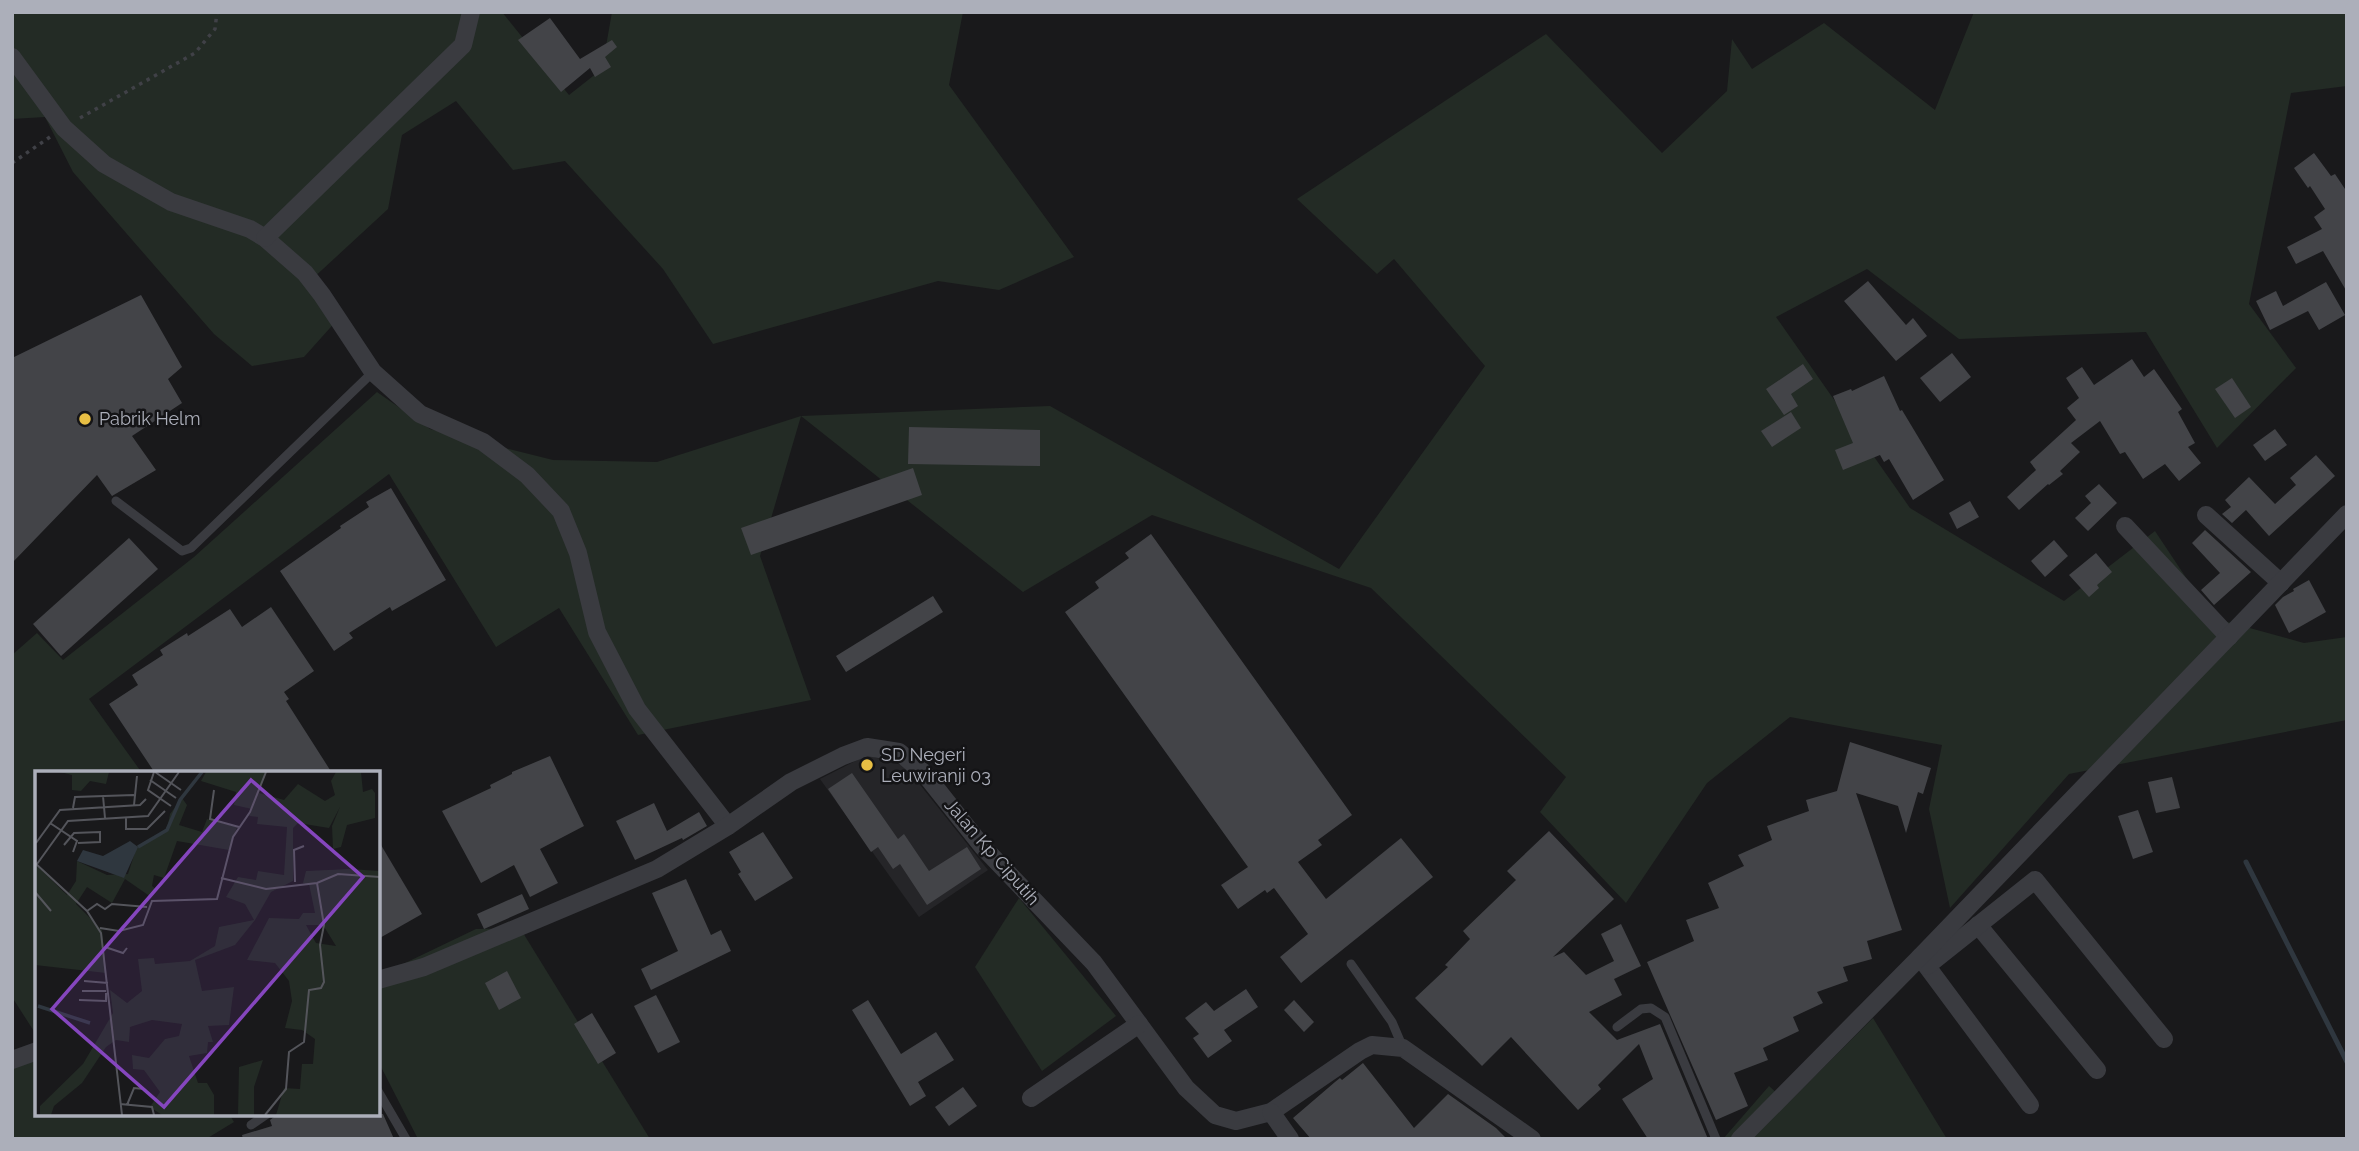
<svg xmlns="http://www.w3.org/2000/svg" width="2359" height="1151" font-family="Raleway,sans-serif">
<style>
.built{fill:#252528}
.green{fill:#232b25}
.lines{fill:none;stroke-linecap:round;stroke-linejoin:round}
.stream{stroke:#2f373f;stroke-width:5}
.building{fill:#434448}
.path{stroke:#404147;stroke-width:3.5;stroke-dasharray:3.5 5;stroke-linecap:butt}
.lane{stroke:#3a3b40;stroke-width:9}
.street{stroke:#3a3b40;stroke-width:18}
.poi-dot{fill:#e8bf44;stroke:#141416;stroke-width:2.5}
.labels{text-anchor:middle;stroke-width:5;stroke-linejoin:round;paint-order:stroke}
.poi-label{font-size:18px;fill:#acafba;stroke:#141416;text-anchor:start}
.street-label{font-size:18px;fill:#acafba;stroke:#141416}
.inset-river{fill:none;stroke:#2f373f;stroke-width:3.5}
.inset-road{fill:none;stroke:#54555b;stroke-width:2}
.view{fill:#8546be;fill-opacity:0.15;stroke:#8546be;stroke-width:3.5}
.inset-edge{fill:none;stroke:#acafba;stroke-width:3.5}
</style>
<rect width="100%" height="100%" fill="#19191b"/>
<!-- built -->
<polygon class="built" points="867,755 905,766 988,870 919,917 820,779"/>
<!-- green -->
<g class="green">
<polygon points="12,12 502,12 569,95 602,69 612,12 963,12 949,85 1074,257 999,290 938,281 713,344 663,269 565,161 513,170 456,101 402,135 388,209 310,281 338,319 304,357 252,366 214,334 73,172 45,117 12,119"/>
<polygon points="1974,12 2347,12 2347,86 2291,93 2249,304 2296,368 2217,448 2146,332 1959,339 1867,269 1776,317 1910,508 2064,601 2155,531 2213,618 2304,643 2347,637 2347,720 2069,774 1950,908 1929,809 1942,745 1790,717 1707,783 1626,903 1540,812 1566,777 1371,588 1152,515 1023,592 801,416 760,556 811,700 638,735 559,608 496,647 389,474 89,699 142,773 37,773 37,1036 12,997 12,655 37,633 63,660 194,557 377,392 430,429 553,460 657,462 801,416 1050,406 1339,569 1485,366 1394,259 1377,274 1297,199 1546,34 1662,153 1727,91 1732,39 1752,69 1824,23 1935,110"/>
<polygon points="1019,898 1116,1016 1042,1071 975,967"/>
<polygon points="520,928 650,1139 418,1139 378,1061 378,976 476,929"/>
<polygon points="1873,1018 1947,1139 1723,1139 1769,1086 1788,1103"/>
<polygon points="37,1045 37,1114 229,1114 234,1122 206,1139 12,1139 12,1054"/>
</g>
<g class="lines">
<!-- stream -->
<polyline class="stream" points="2246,862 2347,1062"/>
</g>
<!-- building -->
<g class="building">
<polygon points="550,18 580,59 612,40 617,47 605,57 611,67 595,77 590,68 561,92 518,40"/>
<polygon points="2314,153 2331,176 2335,174 2347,192 2347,292 2323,251 2296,264 2287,247 2322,229 2314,217 2325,209 2310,186 2308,188 2294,168"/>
<polygon points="1868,281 1906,325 1913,318 1927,336 1896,361 1844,301"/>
<polygon points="2326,282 2345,315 2319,330 2308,311 2270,330 2256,301 2276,291 2283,306"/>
<polygon points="141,295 182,367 168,379 182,403 132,436 156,470 112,496 97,475 12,563 12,358"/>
<polygon points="1952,353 1971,377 1940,402 1920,378"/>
<polygon points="2132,359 2144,377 2154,369 2182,409 2178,412 2195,443 2188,447 2201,463 2179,481 2165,464 2143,479 2125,452 2120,454 2100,421 2071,443 2080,452 2060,471 2063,474 2049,485 2048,484 2019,510 2007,497 2036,470 2030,462 2076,420 2067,408 2079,398 2066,378 2082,367 2094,385"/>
<polygon points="1803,364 1813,379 1791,394 1798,406 1784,415 1766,389"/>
<polygon points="1884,376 1900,411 1902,410 1944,480 1913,500 1889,459 1884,462 1880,455 1843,470 1835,450 1853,443 1833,396 1851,389 1852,391"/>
<polygon points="2232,378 2251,407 2235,418 2215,389"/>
<polygon points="1791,412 1801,428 1772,447 1761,431"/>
<polygon points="909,427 1040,430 1040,466 908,464"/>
<polygon points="2275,429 2287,445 2265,461 2253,445"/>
<polygon points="2316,455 2335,476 2269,536 2246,510 2232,523 2222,514 2231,507 2225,500 2249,477 2275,504 2296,485 2290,478"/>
<polygon points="913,468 922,495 751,555 741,528"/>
<polygon points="2099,484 2117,503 2088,531 2075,518 2091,503 2085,496"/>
<polygon points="391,488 446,580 392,611 390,607 349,633 353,638 334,651 280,571 341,528 340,526 369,507 366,502"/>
<polygon points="1970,501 1979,517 1957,529 1949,513"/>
<polygon points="2205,530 2251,572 2214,605 2201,590 2220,573 2192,543"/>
<polygon points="1151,534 1352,815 1318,840 1322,845 1298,862 1326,899 1401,838 1433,877 1301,983 1280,957 1308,934 1274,888 1267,893 1265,890 1238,909 1221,885 1248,867 1065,612 1099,588 1095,582 1129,558 1125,553"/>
<polygon points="129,538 158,569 61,656 33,624"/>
<polygon points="2054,540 2068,556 2045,577 2031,561"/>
<polygon points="2096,553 2112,572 2097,585 2099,588 2089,597 2069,575"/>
<polygon points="2309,580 2326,612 2289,633 2275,605 2283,597 2294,591 2293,589"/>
<polygon points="933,596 943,612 846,672 836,656"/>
<polygon points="271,607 314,671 284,692 289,699 286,701 332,773 155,773 109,704 138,685 132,675 163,655 160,650 187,633 188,636 230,609 242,627"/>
<polygon points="1850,742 1931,768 1923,794 1918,792 1906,833 1898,806 1856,793 1902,930 1867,941 1872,959 1843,967 1848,981 1817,992 1823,1003 1793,1017 1799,1031 1763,1048 1768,1060 1734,1073 1748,1106 1716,1120 1647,962 1694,941 1686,920 1719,908 1708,883 1744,866 1738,855 1772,840 1767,826 1809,811 1806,800 1837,791"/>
<polygon points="550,756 584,826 540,849 558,883 530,897 514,865 481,883 442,811 491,788 490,785 512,774 512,772"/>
<polygon points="852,773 898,839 904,834 929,871 967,847 981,869 927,905 900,864 893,869 878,847 871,852 828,789"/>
<polygon points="2172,777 2180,808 2156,813 2148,782"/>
<polygon points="654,803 667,831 699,812 707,826 683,840 682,838 635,860 616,821"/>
<polygon points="2138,810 2153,852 2133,859 2118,816"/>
<polygon points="1549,831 1614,899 1553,957 1564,952 1586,975 1614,961 1601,934 1621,924 1641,966 1614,979 1622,995 1589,1012 1617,1040 1660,1024 1708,1139 1648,1139 1622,1099 1653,1079 1639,1044 1598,1085 1601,1089 1578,1110 1511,1037 1482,1066 1415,998 1448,967 1445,965 1470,939 1463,931 1516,880 1507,871"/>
<polygon points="763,832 793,878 755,901 738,874 741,872 729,852"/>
<polygon points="378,840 422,914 378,939"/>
<polygon points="686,879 711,935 721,930 731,951 651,990 641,969 678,951 652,893"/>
<polygon points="522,894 529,909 484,929 477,914"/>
<polygon points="507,971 521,998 499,1010 485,983"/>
<polygon points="1246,989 1258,1007 1224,1030 1232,1041 1208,1058 1193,1038 1199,1034 1185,1018 1206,1002 1214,1011"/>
<polygon points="656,995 680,1042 658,1053 634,1006"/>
<polygon points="868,1000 901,1054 936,1032 954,1060 918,1082 926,1096 910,1106 852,1010"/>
<polygon points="1294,1000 1314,1022 1304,1032 1284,1010"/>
<polygon points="592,1013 616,1053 598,1064 574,1024"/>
<polygon points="1363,1063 1414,1128 1448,1094 1496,1128 1507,1139 1311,1139 1293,1118 1335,1082 1340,1078 1342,1080"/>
<polygon points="963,1087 977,1106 949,1126 935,1107"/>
<polygon points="278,1114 383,1114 394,1139 243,1139 242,1135 272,1126 270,1120"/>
</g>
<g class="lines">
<!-- path -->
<g class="path">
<polyline points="80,118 195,53 215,29 217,12"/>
<polyline points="12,163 50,137"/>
</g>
<!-- lane -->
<g class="lane">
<polyline points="116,501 182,551 191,548 373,372"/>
<polyline points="1351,964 1392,1022 1403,1048"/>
<polyline points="1617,1027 1641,1009 1651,1008 1665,1017 1716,1139"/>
<polyline points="378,1091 406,1139"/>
<polyline points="251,1125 267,1114"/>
</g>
<!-- street -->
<g class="street">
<polyline points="12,57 64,128 104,164 171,202 250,229 265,238 305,273 322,295 373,372 420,414 483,442 527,475 561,511 578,553 597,632 637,709 728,826"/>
<polyline points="265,238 463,45 471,12"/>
<polyline points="2206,515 2281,583"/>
<polyline points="2125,526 2229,637"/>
<polyline points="1978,925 2097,1070"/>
<polyline points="1920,957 2030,1105"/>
<polyline points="1927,966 2035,880 2164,1039"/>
<polyline points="378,980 424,967 657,869 728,826 791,782 843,756 867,747 899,752 924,773 982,846 1094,963 1186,1088 1215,1115 1236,1121 1271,1112 1360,1051 1372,1045 1403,1048 1532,1139"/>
<polyline points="12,1060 37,1051"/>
<polyline points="1031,1098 1139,1024"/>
<polyline points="1271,1112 1290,1139"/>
<polyline points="1740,1139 1920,957 2347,514"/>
</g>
</g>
<!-- markers -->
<g class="poi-dot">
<circle cx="85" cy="419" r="7"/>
<circle cx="867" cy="765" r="7"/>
</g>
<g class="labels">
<!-- poi labels -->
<g class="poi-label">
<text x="99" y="425">Pabrik Helm</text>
<text x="881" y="761">SD Negeri<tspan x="881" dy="21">Leuwiranji 03</tspan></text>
</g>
<!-- street labels -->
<g class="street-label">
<text transform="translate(992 852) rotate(49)" y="6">Jalan Kp Ciputih</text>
</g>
</g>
<!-- overview -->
<g transform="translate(35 771)">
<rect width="345" height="345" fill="#19191b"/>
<path d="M25,1H74L71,13L55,10L46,20L37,19V4ZM171,1H231L224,22L249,29L263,13L290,30L300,24L296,10L301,1H326L328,21L337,18L340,22V47L312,54L306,76L298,78L297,55L305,36L294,57L263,52L258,57V110L236,121L220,149L200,174L160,189L167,220L199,216L194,254L173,255L178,271H173L172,282L154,285L163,312H172L179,324V344H127L115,336L125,321L109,299L98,298L97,284L114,287L130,268L144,265L147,253L117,249L95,256L94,271L81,269L71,276L47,312L19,335L16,344H5V335L48,293L78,242L75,219L92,232L107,220L103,188L119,187L120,193L155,190L180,175L184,156L219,149L210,133L191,126L203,106L221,109L223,100L249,104L252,56L222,53L223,46L214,45L217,38L199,34L201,21L166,10ZM147,27L152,34L144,54L167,61L172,48L202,56L194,79L142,70L129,107L119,104L117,115L122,119L116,126L90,108L77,132L52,116L41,133L67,159L71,202L0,194V93L32,124L41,110L42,90L72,104L93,103L102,75L132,58L135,43ZM315,98L345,100V344H241L249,317L265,318L267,293H278L280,268L267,259L250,257L257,230L254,210L240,192L212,189L234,147L264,148L268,142H280L274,113L268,112L271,100ZM271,154H288L301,175L281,172ZM228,289L219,316V344H203L204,296Z" fill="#232b25" fill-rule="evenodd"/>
<path d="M95,70L103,76L89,107L42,90L48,79L68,85Z" fill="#2f373f"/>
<path class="inset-river" d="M103,76L132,59L145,29L167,1M3,235L55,252"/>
<path class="inset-road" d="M119,1L113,19L136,35M120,1L146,19M115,9L141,27M179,19L175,48L204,56M68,25L70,47M99,34L102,5M38,37L40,26L99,24M91,47V58H112L130,40M15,52L42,70L38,81M1,72L25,39L105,34L111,28M29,74L39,62L65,61V71L43,72M0,92L52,140L66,162L87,344M2,93L33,50L113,45L144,1M186,107L231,118L282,112L303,103L345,106M260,111L259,79L269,75M0,121L16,140M52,140L62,133L70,138L77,133L112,136M65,157L84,160L108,154L117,130L182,128L198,66L215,41L231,1M70,176L88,182L92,177M49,210L73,212M47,220H71M44,229L71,230V222M85,333L117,336L119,344M92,334L99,317L109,318M230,344L251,318L254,281L269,271L274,219L286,217L289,211L285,174L289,154L282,112"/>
<path class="view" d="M216,9L328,106L129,336L17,238Z"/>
<rect width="345" height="345" class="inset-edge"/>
</g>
<!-- border -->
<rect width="2359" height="1151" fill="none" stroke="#acafba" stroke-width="28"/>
</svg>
